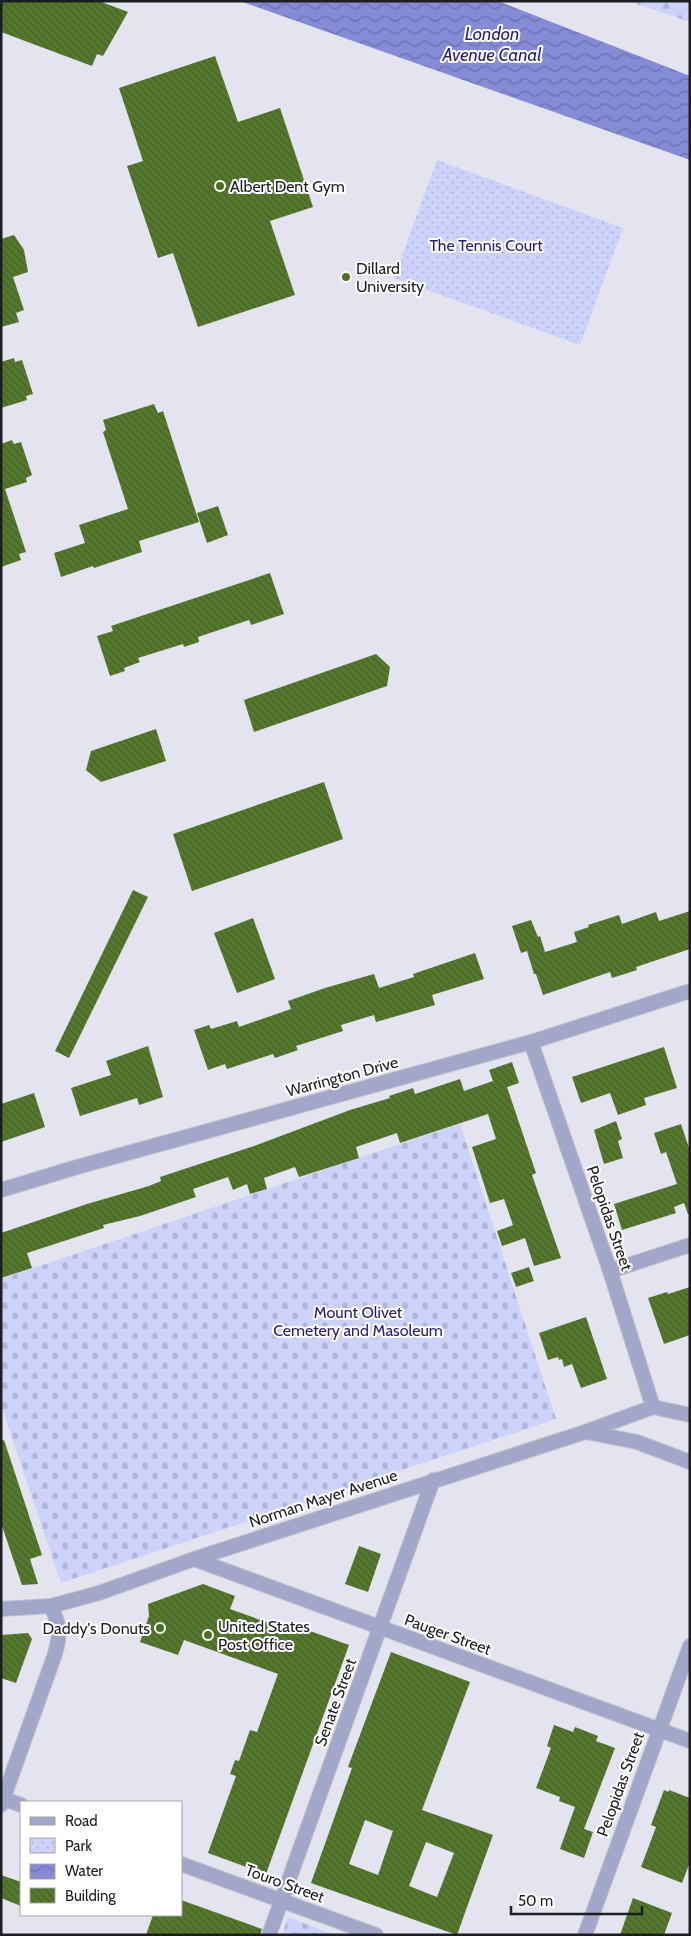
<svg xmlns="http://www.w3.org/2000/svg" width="691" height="1936" font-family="Cabin,sans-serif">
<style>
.forest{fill:url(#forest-firs)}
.cemetery{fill:url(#cemetery-stones)}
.park{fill:url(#park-dots)}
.water{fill:url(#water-waves)}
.building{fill:url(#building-back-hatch);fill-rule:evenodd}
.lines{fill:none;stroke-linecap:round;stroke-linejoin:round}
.street-casing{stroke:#bfc0ca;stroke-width:16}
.street{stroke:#a2a6c8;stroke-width:14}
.poi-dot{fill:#4b6d24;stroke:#fff;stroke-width:2}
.labels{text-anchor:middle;stroke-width:4;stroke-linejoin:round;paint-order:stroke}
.poi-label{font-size:16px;fill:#1d1e22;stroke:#fff;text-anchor:start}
.park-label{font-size:16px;fill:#271d73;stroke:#fff}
.street-label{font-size:16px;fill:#1d1e22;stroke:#fff}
.water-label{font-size:18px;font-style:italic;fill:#2a2278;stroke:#fff}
</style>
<defs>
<pattern id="forest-firs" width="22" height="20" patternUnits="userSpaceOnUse" patternTransform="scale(1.25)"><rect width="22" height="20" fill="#ccd2fa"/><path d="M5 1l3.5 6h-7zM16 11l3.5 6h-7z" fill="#afb4d6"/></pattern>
<pattern id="cemetery-stones" width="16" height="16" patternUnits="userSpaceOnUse" patternTransform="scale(1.25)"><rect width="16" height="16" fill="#ccd2fa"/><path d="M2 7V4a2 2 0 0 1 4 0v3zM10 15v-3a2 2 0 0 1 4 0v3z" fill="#afb4d6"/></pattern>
<pattern id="park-dots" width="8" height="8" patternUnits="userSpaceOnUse" patternTransform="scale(1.25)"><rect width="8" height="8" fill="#ccd2fa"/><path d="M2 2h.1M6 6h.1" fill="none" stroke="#afb4d6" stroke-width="1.8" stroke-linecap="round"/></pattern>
<pattern id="water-waves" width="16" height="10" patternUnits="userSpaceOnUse" patternTransform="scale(1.25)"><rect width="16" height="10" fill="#858bd5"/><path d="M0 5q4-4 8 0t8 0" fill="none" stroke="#6c71ac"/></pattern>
<pattern id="building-back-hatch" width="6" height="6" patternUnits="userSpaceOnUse" patternTransform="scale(1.25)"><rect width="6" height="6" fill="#55782e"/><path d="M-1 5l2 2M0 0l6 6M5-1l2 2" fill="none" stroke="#466227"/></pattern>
</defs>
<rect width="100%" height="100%" fill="#e3e4ef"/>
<!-- forest -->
<polygon class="forest" points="628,1 690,1 690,22"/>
<!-- cemetery -->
<g class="cemetery">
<polygon points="460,1124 556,1419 61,1583 1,1405 1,1279"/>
<polygon points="288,1917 334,1935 282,1935"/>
</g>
<!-- park -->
<polygon class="park" points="437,160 623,228 580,345 394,278"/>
<!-- water -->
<polygon class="water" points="240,1 498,1 690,76 690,160"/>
<!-- building -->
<g class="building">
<polygon points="1,1 99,1 128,12 103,56 97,54 92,66 1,32"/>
<polygon points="215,56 238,122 280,108 313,207 270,221 295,295 198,327 173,253 158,258 127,166 143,161 119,88"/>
<polygon points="14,235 24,250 28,272 13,277 24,310 16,313 19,322 1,327 1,239"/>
<polygon points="14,358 15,362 22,360 33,394 26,396 27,400 1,408 1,362"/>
<polygon points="154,404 158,413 163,411 199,522 139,541 142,552 94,568 93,566 61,577 54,553 85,543 79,525 128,509 103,432 106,430 103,420"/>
<polygon points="12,440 14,444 21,442 32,475 26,478 27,482 5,489 26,552 19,554 21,560 1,567 1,444"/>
<polygon points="218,506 228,535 207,543 197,513"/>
<polygon points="270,573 284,614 251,625 249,620 198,637 199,642 184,647 183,644 138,658 140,662 124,668 125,671 110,676 97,636 113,631 111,626"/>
<polygon points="376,654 390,667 387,686 254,732 244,700"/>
<polygon points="156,729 166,761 101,782 86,770 91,751"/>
<polygon points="324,782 343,839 192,891 173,834"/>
<polygon points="133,890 148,897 69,1058 55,1051"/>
<polygon points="690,911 690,949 636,967 637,970 612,978 610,972 543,995 536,974 534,974 527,951 521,953 512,926 531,920 538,937 540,936 545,952 577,942 574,932 589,927 588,925 619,915 622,924 656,912 659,921"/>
<polygon points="253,918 275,979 237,993 214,933"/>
<polygon points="475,953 484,979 432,995 435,1005 376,1022 374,1015 341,1025 343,1031 296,1046 298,1050 275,1058 273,1054 227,1069 225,1064 208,1070 194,1030 209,1025 211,1029 237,1021 239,1027 291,1009 288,1001 325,988 374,974 379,988 414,977 413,974"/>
<polygon points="148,1046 163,1097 139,1105 137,1098 80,1116 71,1088 111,1075 106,1061"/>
<polygon points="664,1047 677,1088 644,1098 646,1105 618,1115 610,1093 581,1103 572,1077"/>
<polygon points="512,1062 519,1083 507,1087 536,1173 532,1175 561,1258 534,1266 525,1238 502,1246 497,1231 513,1225 504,1199 490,1203 472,1147 496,1139 488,1114 400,1143 397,1133 356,1147 359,1158 299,1177 295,1167 264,1178 267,1189 250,1194 247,1184 233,1190 228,1177 193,1189 196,1197 140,1216 103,1225 104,1228 27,1253 32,1268 1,1278 1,1233 87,1204 149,1186 161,1181 160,1177 254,1146 350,1110 390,1098 389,1096 413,1088 415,1094 460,1079 464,1091 493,1081 489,1070"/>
<polygon points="34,1093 45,1127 1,1142 1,1104"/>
<polygon points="616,1121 622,1139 618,1141 623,1158 604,1164 594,1130"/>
<polygon points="681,1124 690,1151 690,1214 688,1214 684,1203 674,1207 676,1213 622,1230 614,1204 677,1184 666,1152 661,1154 654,1133"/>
<polygon points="529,1267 534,1281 516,1287 511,1273"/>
<polygon points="690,1287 690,1335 664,1344 648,1298 667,1292 668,1294"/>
<polygon points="586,1317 607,1379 581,1388 572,1364 564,1367 562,1359 559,1360 558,1357 548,1360 539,1333"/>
<polygon points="4,1440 42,1555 30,1559 38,1584 22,1585 1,1523 1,1441"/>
<polygon points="359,1546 381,1554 368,1592 345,1584"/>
<polygon points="203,1584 235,1596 230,1609 294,1632 296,1626 349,1645 266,1874 208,1853 236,1776 230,1774 235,1760 239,1761 250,1730 257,1732 278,1674 184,1640 178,1655 140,1642 149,1616 148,1604"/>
<polygon points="28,1633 32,1639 16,1683 1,1678 1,1635"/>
<path d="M391,1652L470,1682L422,1810L493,1835L457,1935L311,1883L352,1768L348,1767ZM365,1820L393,1831L378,1875L349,1864ZM426,1842L454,1853L437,1897L409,1886Z"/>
<polygon points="554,1725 573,1732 575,1727 598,1736 596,1741 615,1748 584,1829 593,1832 584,1858 560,1849 575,1807 559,1801 560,1797 536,1788 551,1748 547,1746"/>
<polygon points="664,1790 668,1792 669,1790 690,1798 690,1862 682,1883 641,1867 656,1827 651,1825"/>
<polygon points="1,1875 21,1882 21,1906 1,1898"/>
<polygon points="633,1898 672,1913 664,1935 620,1935"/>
<polygon points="181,1900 262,1929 260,1935 146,1935 153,1915 181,1915"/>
</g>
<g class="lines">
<!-- street casing -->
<g class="street-casing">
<g id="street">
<polyline points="531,1042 610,1271 653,1407"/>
<polyline points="1,1190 77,1167 531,1042 690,991"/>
<polyline points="610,1271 690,1245"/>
<polyline points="653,1407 690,1415"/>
<polyline points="586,1432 637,1442 690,1462"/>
<polyline points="194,1559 690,1741"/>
<polyline points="1,1609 51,1606 99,1593 194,1559 585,1432 653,1407"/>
<polyline points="1,1798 21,1805"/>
<path d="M1,1805L55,1654C61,1633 60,1626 51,1606"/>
<polyline points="181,1864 376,1935"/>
<polyline points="269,1935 433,1480"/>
<polyline points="585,1935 690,1646"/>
</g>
</g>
<!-- street -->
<use href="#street" class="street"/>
</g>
<!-- markers -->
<g class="poi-dot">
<circle cx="220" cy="186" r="5"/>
<circle cx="346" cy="277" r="5"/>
<circle cx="160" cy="1628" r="5"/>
<circle cx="208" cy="1635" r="5"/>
</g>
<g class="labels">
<!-- poi labels -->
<g class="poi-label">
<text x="230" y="192">Albert Dent Gym</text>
<text x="356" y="274">Dillard<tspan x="356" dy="18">University</tspan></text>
<text x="218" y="1632">United States<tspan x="218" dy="18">Post Office</tspan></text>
<text x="150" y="1634" text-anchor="end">Daddy's Donuts</text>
</g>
<!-- park labels -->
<g class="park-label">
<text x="486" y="251">The Tennis Court</text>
<text x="358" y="1318">Mount Olivet<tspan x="358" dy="18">Cemetery and Masoleum</tspan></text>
</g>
<!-- street labels -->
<g class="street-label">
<text transform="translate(342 1076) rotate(-15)" y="6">Warrington Drive</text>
<text transform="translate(610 1218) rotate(71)" y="6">Pelopidas Street</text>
<text transform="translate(323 1498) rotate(-18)" y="6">Norman Mayer Avenue</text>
<text transform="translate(448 1634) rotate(20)" y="6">Pauger Street</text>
<text transform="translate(335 1702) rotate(-70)" y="6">Senate Street</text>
<text transform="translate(620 1784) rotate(-70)" y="6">Pelopidas Street</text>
<text transform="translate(285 1883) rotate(20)" y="6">Touro Street</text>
</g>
<!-- water labels -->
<g class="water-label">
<text x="492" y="40">London<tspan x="492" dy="21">Avenue Canal</tspan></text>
</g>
</g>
<!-- border -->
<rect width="691" height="1936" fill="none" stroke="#1d1e22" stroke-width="5"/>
<!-- legend -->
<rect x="20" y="1801" width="162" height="115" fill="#ffffff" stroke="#a5a5a7"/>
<rect x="30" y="1817" width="25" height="8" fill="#a2a6c8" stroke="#a5a5a7"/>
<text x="65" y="1826" font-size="15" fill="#1d1e22">Road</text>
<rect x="30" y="1838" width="25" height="15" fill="url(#park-dots)" stroke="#a5a5a7"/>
<text x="65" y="1851" font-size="15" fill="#1d1e22">Park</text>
<rect x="30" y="1864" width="25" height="15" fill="url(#water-waves)" stroke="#a5a5a7"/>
<text x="65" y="1876" font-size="15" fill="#1d1e22">Water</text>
<rect x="30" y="1888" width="25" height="15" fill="url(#building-back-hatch)" stroke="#a5a5a7"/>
<text x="65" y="1901" font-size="15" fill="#1d1e22">Building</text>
<!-- scale -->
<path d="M511 1906v8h131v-8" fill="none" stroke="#1d1e22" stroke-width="2.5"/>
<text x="518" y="1906" font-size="15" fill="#1d1e22" stroke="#ffffff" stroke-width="4" paint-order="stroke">50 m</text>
</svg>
